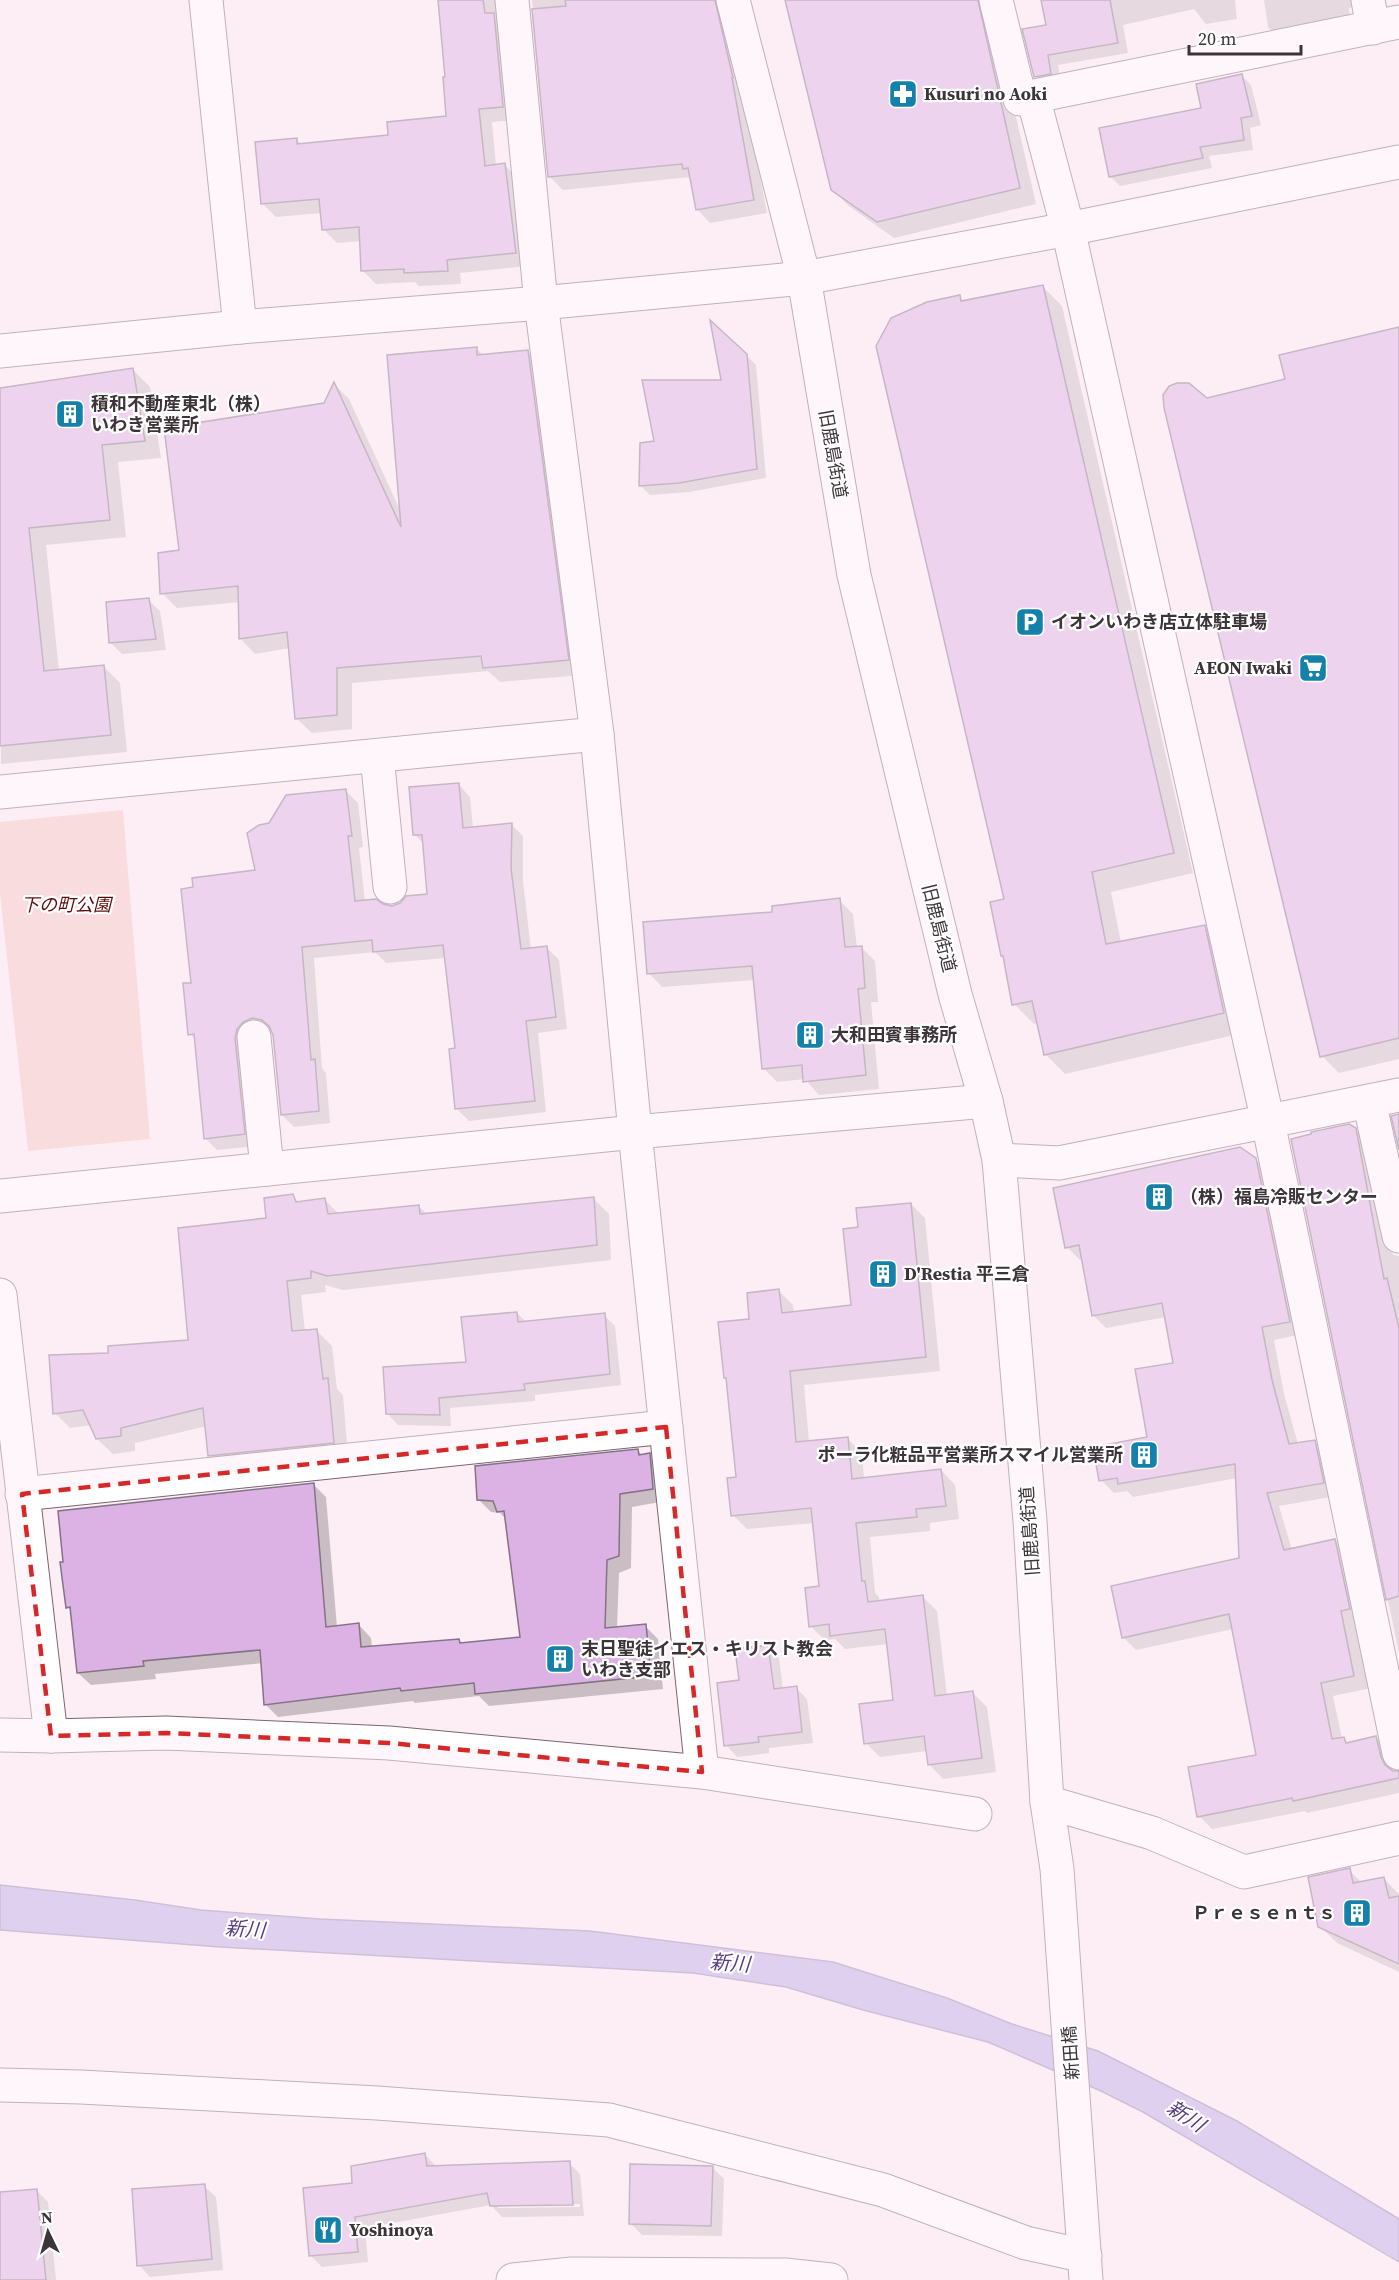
<svg xmlns="http://www.w3.org/2000/svg" width="1399" height="2280" font-family="'Source Serif 4','Noto Sans JP',serif">
<style>
.green{fill:#f4c8c1}
.water{fill:#bdace6;stroke:#9788b2;stroke-width:1.5}
.shadow{fill:#0003;fill-rule:evenodd}
.building{fill:#dcb2e5;stroke:#827385;stroke-width:1.5}
.lines{fill:none;stroke-linecap:round;stroke-linejoin:round}
.minor-casing{stroke:#7a6470;stroke-width:35}
.minor{stroke:#fff;stroke-width:33}
.marked{fill:none;stroke:#d62828;stroke-width:4.5;stroke-dasharray:12 8;stroke-linejoin:round}
.labels{text-anchor:middle;stroke-width:4.5;stroke-linejoin:round;paint-order:stroke}
.poi-label{font-size:18px;font-weight:bold;fill:#3d3439;stroke:#fff;text-anchor:start}
.street-label{font-size:18px;fill:#3d3439;stroke:#fff}
.park-label{font-size:18px;font-style:italic;fill:#5d0b08;stroke:#fff}
.water-label{font-size:20px;font-style:italic;fill:#553c82;stroke:#fff}
</style>
<rect width="100%" height="100%" fill="#fdeef6"/>
<!-- green -->
<polygon class="green" points="123,810 150,1139 28,1151 0,894 0,822"/>
<!-- water -->
<polygon class="water" points="0,1885 135,1900 201,1910 320,1919 590,1931 833,1962 947,1998 1012,2024 1098,2051 1237,2121 1399,2219 1399,2262 1143,2112 1101,2091 988,2042 863,2010 786,1987 693,1973 220,1947 0,1930"/>
<!-- shadow -->
<g class="shadow">
<polygon points="440,0 513,0 516,120 492,122 496,166 505,165 518,179 528,266 460,273 461,284 419,286 415,282 376,284 362,270 361,241 337,243 324,230 322,213 276,217 263,204 296,139 302,145 390,137 448,117 447,78"/>
<polygon points="532,0 726,0 767,213 710,223 697,209 691,177 563,190 549,176"/>
<polygon points="787,0 989,0 1036,204 894,238 849,206 832,189"/>
<polygon points="1042,0 1235,0 1237,19 1206,24 1194,9 1123,25 1128,53 1058,65 1061,84 1046,87 1035,76 1048,26"/>
<polygon points="1264,0 1365,0 1361,6 1349,8 1351,26 1279,38 1268,27"/>
<polygon points="1241,75 1251,85 1261,125 1250,128 1253,150 1209,156 1212,168 1120,186 1110,176 1203,109"/>
<polygon points="1042,286 1062,306 1193,873 1111,892 1121,943 1204,926 1224,946 1243,1033 1065,1074 1045,1054 1038,1023 1034,1024 1014,1004 1005,958 1002,956 1005,901 959,297 965,302"/>
<polygon points="1399,329 1399,1059 1339,1073 1322,1056 1207,400 1287,381"/>
<polygon points="476,348 484,356 528,352 543,367 583,675 500,682 488,671 352,683 352,729 312,733 296,718 290,648 255,654 240,638 240,602 177,608 162,593 180,551 325,404 335,385 349,399 401,512"/>
<polygon points="746,355 756,365 766,478 689,492 650,495 640,485 656,443 723,382"/>
<polygon points="133,370 150,387 161,458 118,462 126,537 46,545 59,671 103,666 120,683 127,752 1,764 0,389"/>
<polygon points="148,600 160,611 166,650 122,654 110,642"/>
<polygon points="458,784 470,797 473,828 511,824 523,836 523,881 531,950 547,948 559,960 567,1029 538,1033 546,1112 469,1121 457,1109 457,1049 446,958 386,963 375,952 314,958 322,1068 326,1073 330,1123 294,1127 282,1115 273,1031 264,1030 256,1146 217,1150 205,1138 196,1040 190,1034 193,984 257,872 270,824 346,791 358,803 363,847 359,848 365,902 393,907 429,895 424,844 415,835"/>
<polygon points="839,900 853,914 857,948 861,947 875,961 878,1002 871,1002 879,1089 819,1095 805,1079 777,1082 763,1068 755,980 662,987 649,973 774,913"/>
<polygon points="1355,1129 1368,1143 1393,1255 1399,1256 1399,1653 1292,1140"/>
<polygon points="1255,1159 1269,1172 1302,1334 1274,1340 1284,1394 1298,1444 1314,1441 1327,1454 1336,1496 1279,1506 1292,1550 1335,1540 1348,1553 1376,1687 1333,1696 1342,1739 1349,1744 1376,1738 1389,1751 1393,1771 1399,1773 1399,1793 1307,1813 1305,1811 1212,1829 1199,1816 1258,1756 1233,1629 1136,1650 1123,1637 1240,1559 1237,1478 1133,1497 1127,1491 1114,1493 1101,1480 1148,1438 1175,1364 1166,1317 1106,1328 1093,1315 1083,1260 1080,1260 1067,1247"/>
<polygon points="292,1196 300,1203 325,1200 339,1214 418,1206 427,1214 594,1199 609,1214 611,1260 343,1290 325,1285 326,1292 301,1295 305,1332 317,1331 332,1346 337,1389 343,1395 348,1457 225,1470 210,1455 207,1426 135,1443 135,1451 113,1454 97,1439 91,1425 70,1428 55,1413 110,1354 189,1341 268,1219"/>
<polygon points="911,1204 925,1218 940,1371 804,1385 809,1442 848,1439 862,1453 864,1479 941,1470 955,1485 959,1519 930,1523 930,1531 870,1537 875,1593 879,1597 879,1602 923,1597 937,1611 947,1696 972,1692 987,1707 996,1772 943,1779 929,1764 927,1751 880,1757 866,1743 895,1701 888,1644 845,1649 835,1639 825,1640 810,1626 821,1587 814,1523 747,1529 733,1515 738,1478 728,1380 725,1378 751,1320 779,1291 793,1305 794,1313 853,1306 860,1229"/>
<polygon points="517,1313 526,1322 604,1315 615,1326 621,1385 535,1395 535,1401 450,1408 451,1426 398,1425 387,1413 467,1363"/>
<polygon points="637,1450 643,1456 649,1455 662,1467 666,1501 632,1507 631,1568 619,1573 617,1629 645,1626 658,1639 663,1689 489,1706 479,1696 415,1703 413,1701 278,1717 266,1705 263,1663 155,1674 156,1679 91,1685 78,1673 72,1612 68,1607 313,1484 326,1497 337,1627 359,1625 371,1638 372,1648 458,1640 463,1644 522,1638 506,1519 500,1513 491,1512 479,1500"/>
<polygon points="768,1646 779,1658 783,1689 796,1688 807,1699 813,1743 769,1748 769,1753 737,1757 726,1745 741,1681"/>
<polygon points="1349,1870 1362,1883 1384,1879 1399,1894 1399,1972 1337,1943 1320,1926"/>
<path d="M425,2155L437,2167L569,2163L580,2174L584,2216L502,2217L491,2205L365,2228L368,2262L322,2267L311,2256ZM580,2204V2207L498,2208V2205Z"/>
<polygon points="712,2167 724,2179 722,2236 642,2235 630,2223"/>
<polygon points="204,2186 216,2197 223,2270 150,2277 139,2265"/>
<polygon points="36,2190 48,2202 56,2280 0,2280 0,2194"/>
</g>
<!-- building -->
<g class="building">
<polygon points="438,0 483,0 485,13 494,13 503,107 479,109 485,166 505,163 516,253 447,260 448,271 404,273 404,269 361,271 359,227 322,230 319,199 261,204 255,142 297,138 297,144 388,135 387,122 446,116 443,77 445,77"/>
<polygon points="565,0 715,0 733,78 732,78 754,200 696,210 688,168 683,169 682,164 548,177 532,9 566,6"/>
<polygon points="785,0 978,0 1020,188 877,222 831,190"/>
<polygon points="1041,0 1110,0 1118,43 1048,55 1051,74 1034,77 1022,29 1046,25"/>
<polygon points="1242,74 1252,116 1241,118 1244,140 1200,147 1203,158 1109,177 1099,128 1201,108 1196,84"/>
<polygon points="1043,285 1174,853 1092,872 1106,944 1205,925 1224,1013 1044,1055 1032,1001 1012,1005 1003,956 1001,956 990,902 1004,899 876,346 891,318 927,302 960,295 961,301"/>
<polygon points="710,320 747,354 757,469 679,483 639,486 640,443 654,441 642,380 721,380"/>
<polygon points="1399,327 1399,1038 1320,1057 1164,408 1163,395 1169,386 1177,383 1189,383 1207,398 1285,379 1279,355"/>
<polygon points="477,347 477,355 528,350 569,660 483,668 481,656 337,668 337,715 295,719 287,632 239,639 238,586 160,594 158,553 179,550 164,428 324,403 334,382 401,527 387,355"/>
<polygon points="133,368 145,441 102,445 110,520 29,528 44,671 104,665 111,735 0,746 0,388"/>
<polygon points="149,598 156,639 109,643 106,602"/>
<polygon points="459,783 463,828 512,823 511,868 521,949 547,946 556,1017 526,1021 535,1101 455,1109 449,1049 455,1048 443,945 373,952 372,940 302,947 311,1060 315,1059 319,1111 281,1115 273,1035 269,1026 262,1020 252,1018 243,1022 237,1029 235,1038 245,1134 204,1139 194,1034 188,1035 183,983 191,983 181,889 193,887 192,878 255,870 247,833 259,825 269,823 286,795 346,789 352,836 348,836 355,901 376,899 383,904 392,906 400,903 406,896 427,894 422,835 413,835 409,787"/>
<polygon points="840,898 845,947 862,946 865,988 858,989 866,1075 803,1082 802,1065 762,1069 752,966 647,974 643,922 772,912 772,906"/>
<polygon points="1399,1114 1399,1150 1391,1116"/>
<polygon points="1349,1124 1356,1128 1384,1279 1387,1278 1399,1328 1399,1596 1386,1600 1291,1139 1311,1134 1311,1132"/>
<polygon points="1240,1147 1256,1158 1290,1322 1262,1327 1272,1380 1289,1444 1315,1440 1324,1483 1267,1493 1284,1550 1335,1539 1350,1609 1341,1611 1354,1676 1321,1683 1332,1739 1344,1737 1346,1743 1376,1736 1381,1757 1385,1765 1393,1771 1399,1771 1399,1778 1293,1801 1292,1798 1197,1817 1188,1767 1256,1755 1229,1614 1122,1638 1111,1586 1239,1558 1235,1464 1118,1484 1117,1478 1099,1481 1093,1447 1147,1437 1135,1369 1173,1363 1162,1303 1092,1316 1079,1245 1065,1248 1053,1188"/>
<polygon points="293,1194 296,1202 325,1198 328,1214 419,1205 420,1214 594,1197 597,1245 327,1276 311,1271 311,1278 287,1281 292,1331 317,1329 323,1379 328,1378 334,1443 208,1456 203,1408 121,1428 121,1436 96,1439 83,1410 53,1414 49,1355 108,1353 108,1346 188,1340 178,1228 266,1218 264,1198"/>
<polygon points="911,1203 926,1357 790,1371 796,1442 848,1437 852,1479 941,1469 946,1506 916,1509 917,1517 856,1523 862,1581 865,1581 868,1602 923,1595 935,1696 973,1691 982,1758 928,1765 924,1736 864,1744 859,1704 893,1700 885,1629 830,1636 829,1624 809,1627 805,1588 819,1586 811,1508 731,1516 727,1478 736,1477 726,1378 724,1378 718,1322 749,1319 747,1293 779,1289 782,1313 851,1305 843,1229 858,1227 856,1208"/>
<polygon points="517,1312 518,1322 605,1313 610,1374 524,1384 525,1390 439,1398 440,1415 386,1414 383,1367 466,1362 461,1317"/>
<polygon points="638,1449 639,1455 650,1453 653,1489 620,1494 619,1556 607,1560 605,1628 646,1624 651,1676 475,1694 474,1683 401,1691 400,1688 264,1705 260,1650 143,1661 144,1666 77,1673 70,1607 66,1608 60,1562 63,1562 58,1511 314,1483 326,1627 359,1623 361,1647 459,1639 460,1643 520,1637 504,1511 497,1512 493,1501 477,1500 475,1466"/>
<polygon points="768,1645 774,1689 797,1686 802,1732 758,1737 759,1742 724,1746 717,1683 739,1680 735,1649"/>
<polygon points="1350,1868 1353,1883 1384,1877 1389,1898 1399,1896 1399,1964 1318,1927 1308,1877"/>
<polygon points="425,2153 427,2166 570,2161 573,2205 490,2206 487,2193 355,2217 358,2252 309,2256 303,2188 352,2183 351,2166"/>
<polygon points="630,2164 713,2166 711,2226 629,2224"/>
<polygon points="205,2184 212,2259 137,2266 132,2189"/>
<polygon points="37,2189 46,2280 0,2280 0,2192"/>
</g>
<g class="lines">
<!-- minor casing -->
<g class="minor-casing">
<g id="minor">
<polyline points="206,0 240,327"/>
<polyline points="512,0 541,303 597,734 635,1132 702,1772"/>
<polyline points="733,0 804,278 854,575 955,994 986,1101 999,1160 1030,1521 1047,1802 1057,1869 1086,2280"/>
<polyline points="996,0 1020,99 1399,22"/>
<polyline points="1368,0 1373,28"/>
<polyline points="1033,97 1068,229 1268,1122 1399,1753"/>
<polyline points="0,351 240,327 541,303 804,278 1068,229 1399,162"/>
<polyline points="377,756 390,887"/>
<polyline points="0,792 597,734"/>
<polyline points="254,1037 267,1169"/>
<polyline points="1369,1101 1399,1236"/>
<polyline points="999,1160 1059,1163 1399,1095"/>
<polyline points="0,1196 635,1132 986,1101"/>
<polyline points="0,1295 51,1736"/>
<polyline points="22,1494 666,1427"/>
<polyline points="0,1735 51,1736 166,1733 389,1743 702,1772 975,1814"/>
<polyline points="1047,1802 1152,1833 1244,1872 1399,1838"/>
<polyline points="0,2085 81,2087 377,2103 609,2120 883,2190 1026,2243 1085,2256"/>
<polyline points="513,2280 572,2274 785,2275 831,2280"/>
</g>
</g>
<!-- minor -->
<use href="#minor" class="minor"/>
</g>
<!-- marked area -->
<path d="M0 0H1399V2280H0ZM666,1427L702,1772L389,1743L166,1733L51,1736L22,1494Z" fill="#fdeef6" fill-opacity=".55" fill-rule="evenodd"/>
<path class="marked" d="M666,1427L702,1772L389,1743L166,1733L51,1736L22,1494Z"/>
<!-- icons -->
<defs>
<g id="pharmacy-square" transform="scale(1.5)"><rect x="-9" y="-9" width="18" height="18" rx="4" fill="#1381a9" stroke="#fff"/><path d="M-2-6h4v4h4v4h-4v4h-4v-4h-4v-4h4Z" fill="#fff"/></g>
<g id="building-square" transform="scale(1.5)"><rect x="-9" y="-9" width="18" height="18" rx="4" fill="#1381a9" stroke="#fff"/><path d="M-4-6H4V6H1V3H-1V6H-4ZM-2.5-4.3h1.7v1.8h-1.7ZM.8-4.3h1.7v1.8H.8ZM-2.5-1h1.7V.8h-1.7ZM.8-1h1.7V.8H.8Z" fill="#fff"/></g>
<g id="parking-square" transform="scale(1.5)"><rect x="-9" y="-9" width="18" height="18" rx="4" fill="#1381a9" stroke="#fff"/><path d="M-3.5-5.5H1a3.5 3.5 0 0 1 0 7H-1V5.5H-3.5ZM-1-3.4V-.6H.8a1.4 1.4 0 0 0 0-2.8Z" fill="#fff"/></g>
<g id="supermarket-square" transform="scale(1.5)"><rect x="-9" y="-9" width="18" height="18" rx="4" fill="#1381a9" stroke="#fff"/><path d="M-6-5.5h2.5l.6 2H6L4.5 2H-2.5L-4.4-4H-6ZM-1.5 3.2a1.3 1.3 0 1 0 .1 0ZM3 3.2a1.3 1.3 0 1 0 .1 0Z" fill="#fff"/></g>
<g id="restaurant-square" transform="scale(1.5)"><rect x="-9" y="-9" width="18" height="18" rx="4" fill="#1381a9" stroke="#fff"/><path d="M-5-6h1v4h1v-4h1v4h1v-4h1v5L-1.5 .5V6h-2V.5L-5-1ZM5-6V6H3V1.5H1.5Q1.5-4 5-6Z" fill="#fff"/></g>
</defs>
<g fill-rule="evenodd">
<use href="#pharmacy-square" x="903" y="94"/>
<use href="#building-square" x="70" y="414"/>
<use href="#parking-square" x="1030" y="622"/>
<use href="#supermarket-square" x="1313" y="668"/>
<use href="#building-square" x="810" y="1035"/>
<use href="#building-square" x="1159" y="1197"/>
<use href="#building-square" x="883" y="1274"/>
<use href="#building-square" x="1144" y="1455"/>
<use href="#building-square" x="560" y="1659"/>
<use href="#building-square" x="1357" y="1913"/>
<use href="#restaurant-square" x="328" y="2230"/>
</g>
<g class="labels">
<!-- poi labels -->
<g class="poi-label">
<text x="924" y="100">Kusuri no Aoki</text>
<text x="91" y="410">積和不動産東北（株）<tspan x="91" dy="21">いわき営業所</tspan></text>
<text x="1051" y="628">イオンいわき店立体駐車場</text>
<text x="1292" y="674" text-anchor="end">AEON Iwaki</text>
<text x="831" y="1041">大和田賓事務所</text>
<text x="1180" y="1203">（株）福島冷販センター</text>
<text x="904" y="1280">D'Restia 平三倉</text>
<text x="1123" y="1461" text-anchor="end">ポーラ化粧品平営業所スマイル営業所</text>
<text x="581" y="1655">末日聖徒イエス・キリスト教会<tspan x="581" dy="21">いわき支部</tspan></text>
<text x="1336" y="1919" text-anchor="end">Ｐｒｅｓｅｎｔｓ</text>
<text x="349" y="2236">Yoshinoya</text>
</g>
<!-- street labels -->
<g class="street-label">
<text transform="translate(833 454) rotate(80)" y="6">旧鹿島街道</text>
<text transform="translate(939 928) rotate(76)" y="6">旧鹿島街道</text>
<text transform="translate(1030 1531) rotate(-94)" y="6">旧鹿島街道</text>
<text transform="translate(1071 2053) rotate(-94)" y="6">新田橋</text>
</g>
<!-- park labels -->
<g class="park-label">
<text x="66" y="911">下の町公園</text>
</g>
<!-- water labels -->
<g class="water-label">
<text transform="translate(245 1929) rotate(4)" y="7">新川</text>
<text transform="translate(730 1963) rotate(4)" y="7">新川</text>
<text transform="translate(1186 2116) rotate(33)" y="7">新川</text>
</g>
</g>
<!-- north arrow -->
<g transform="translate(48 2232) rotate(355)" stroke="#ffffff" stroke-width="4.5" paint-order="stroke">
<path d="M0-4.5L10 22L0 15L-10 22Z" fill="#3d3439"/>
<text y="-9" font-size="16" font-weight="bold" text-anchor="middle" fill="#3d3439">N</text>
</g>
<!-- scale -->
<path d="M1189 45v9h112v-9" fill="none" stroke="#3d3439" stroke-width="3"/>
<text x="1198" y="45" font-size="18" fill="#3d3439" stroke="#ffffff" stroke-width="4.5" paint-order="stroke">20 m</text>
</svg>
